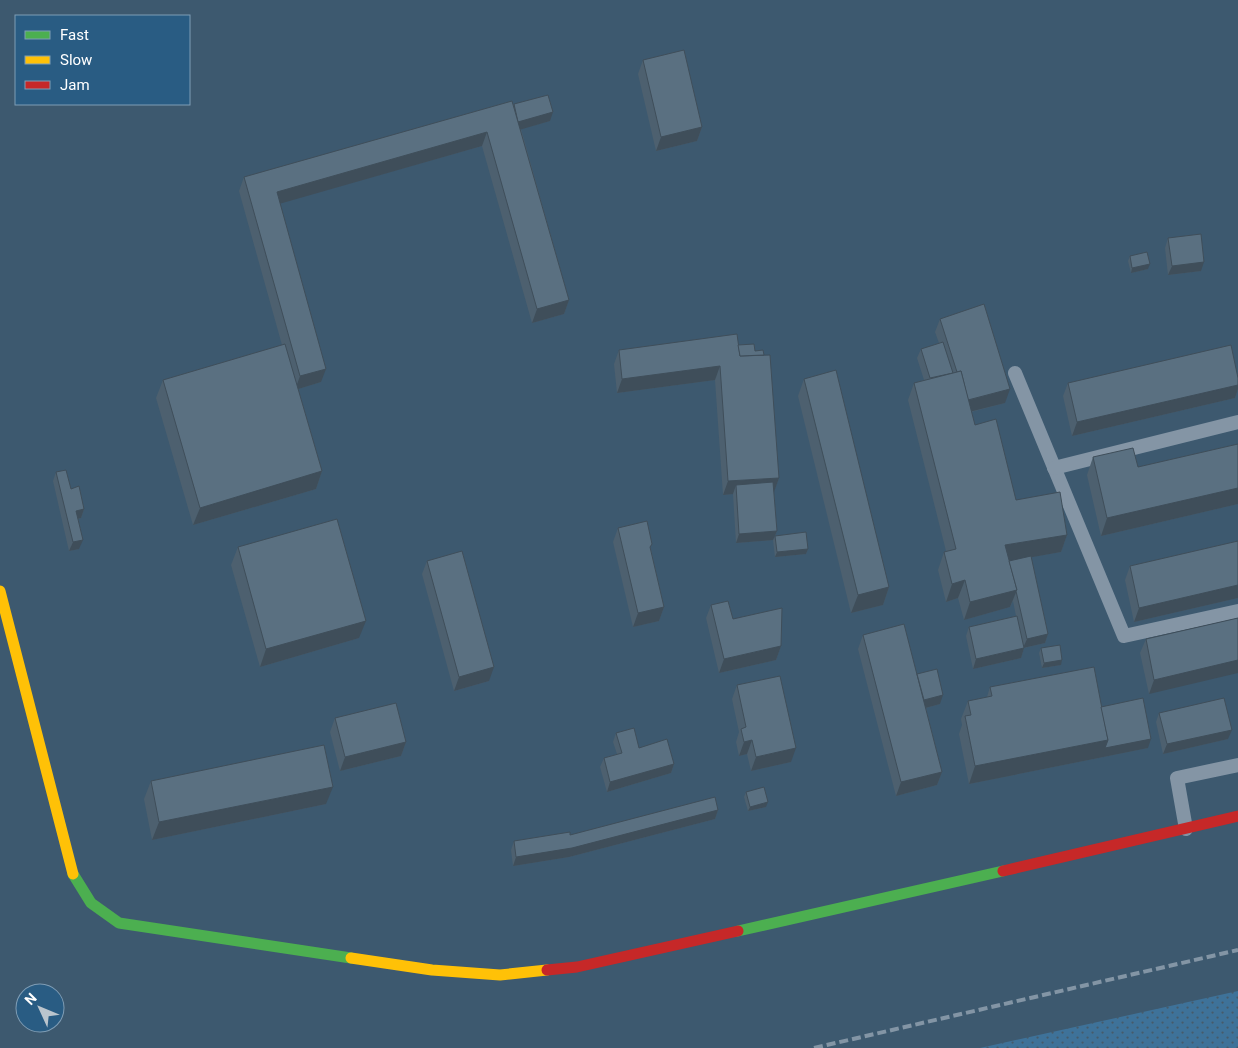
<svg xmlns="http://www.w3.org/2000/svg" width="1238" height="1048" font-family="Roboto,sans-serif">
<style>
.grass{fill:url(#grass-dots)}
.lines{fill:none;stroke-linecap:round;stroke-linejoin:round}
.lane{stroke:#8495a5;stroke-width:14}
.fast{stroke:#4caf50;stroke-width:11}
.slow{stroke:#ffc107;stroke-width:11}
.jam{stroke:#c62828;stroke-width:11}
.rail{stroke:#8395a5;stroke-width:4;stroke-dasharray:9 4;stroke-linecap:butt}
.wall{fill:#4d606f}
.shaded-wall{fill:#3f4e5a}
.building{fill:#5a7081;stroke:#3f4e5a}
</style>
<defs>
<pattern id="grass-dots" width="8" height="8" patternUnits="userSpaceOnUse" patternTransform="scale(1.25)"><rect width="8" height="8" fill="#3e7299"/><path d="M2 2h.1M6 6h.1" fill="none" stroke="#465b6b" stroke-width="1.8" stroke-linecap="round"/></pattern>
</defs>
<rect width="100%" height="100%" fill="#3d596f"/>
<!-- grass -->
<polygon class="grass" points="1238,991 1238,1048 980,1048"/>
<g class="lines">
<!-- lane -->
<g class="lane">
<polyline points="1015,373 1124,636 1238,611"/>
<polyline points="1054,468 1238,422"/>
<polyline points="1186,829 1177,778 1238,765"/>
</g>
<!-- fast -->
<g class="fast">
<polyline points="73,874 91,903 119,923 351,958"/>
<polyline points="738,931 1003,871"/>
</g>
<!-- slow -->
<g class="slow">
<polyline points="0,591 73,874"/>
<polyline points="351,958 432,970 500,975 547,970"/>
</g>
<!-- jam -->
<g class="jam">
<polyline points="1003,871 1238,816"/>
<polyline points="547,970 577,967 738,931"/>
</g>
<!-- rail -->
<polyline class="rail" points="814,1048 1238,950"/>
</g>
<!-- wall -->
<g class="wall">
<polygon points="643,60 702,127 697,141 656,151 638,74"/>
<polygon points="514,104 550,121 521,129 569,300 564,314 532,323 482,146 280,203 321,382 298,389 322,471 316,489 193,525 156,398 163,380 282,345 239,191 244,177"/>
<polygon points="1168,238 1201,271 1168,275 1165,248"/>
<polygon points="1130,256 1148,269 1131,273 1128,261"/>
<polygon points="940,319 1005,403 971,412 975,425 1016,500 1067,535 1061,552 1031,557 1048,634 1045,643 1024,648 1021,658 973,669 966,636 969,627 1016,616 1013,601 1010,607 964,620 958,598 946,602 938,570 944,552 946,551 908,400 914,383 924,380 917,358 921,349 939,343 935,332"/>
<polygon points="738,345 779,478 774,491 777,531 773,540 736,543 733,494 723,495 715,380 617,393 614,364 619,350"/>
<polygon points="1238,378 1238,389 1235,398 1072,436 1063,396 1068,383"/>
<polygon points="804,379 889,587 883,605 851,613 798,396"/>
<polygon points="1238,444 1238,504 1101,536 1087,475 1093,457 1138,467"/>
<polygon points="56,472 71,489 84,509 81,518 78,519 79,549 69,551 53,481"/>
<polygon points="618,528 651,549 664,607 659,621 633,627 613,542"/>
<polygon points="775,536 808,549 806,554 775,557 773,540"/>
<polygon points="1238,541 1238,598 1134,622 1125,580 1130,566"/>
<polygon points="238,547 359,638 260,667 231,565"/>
<polygon points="427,561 489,681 454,691 422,574"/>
<polygon points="711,605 733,619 781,646 776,660 719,673 706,618"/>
<polygon points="1238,618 1149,694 1140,653 1146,639"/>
<polygon points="863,635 917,674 940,704 926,708 942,772 937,785 896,796 858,649"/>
<polygon points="1041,648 1061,665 1042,668 1039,653"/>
<polygon points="737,685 791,762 751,771 747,754 739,756 736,742 739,732 732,699"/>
<polygon points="990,687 1101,707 1148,748 969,784 959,734 962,725 961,719 968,701 987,697"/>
<polygon points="1159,713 1228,739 1163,754 1156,722"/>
<polygon points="335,718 406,742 401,756 340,771 330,732"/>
<polygon points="616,733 639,748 674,764 671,773 607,792 600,767 604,758 617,754 613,742"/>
<polygon points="151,781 326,804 152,840 144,799"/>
<polygon points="746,792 766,807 748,811 744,797"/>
<polygon points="718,810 715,819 569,857 513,866 511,850 514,841 570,835"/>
</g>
<!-- shaded-wall -->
<g class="shaded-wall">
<polygon points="553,112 550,121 512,132 516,122"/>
<polygon points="702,127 697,141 656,151 661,137"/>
<polygon points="487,132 482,146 272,206 277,192"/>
<polygon points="1204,262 1201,271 1168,275 1172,266"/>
<polygon points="1150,264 1148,269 1131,273 1132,268"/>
<polygon points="569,300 564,314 532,323 537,309"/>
<polygon points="720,366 715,380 617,393 622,379"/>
<polygon points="326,369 321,382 295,390 300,376"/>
<polygon points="1238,385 1238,389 1235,398 1072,436 1077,422"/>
<polygon points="1010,389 1005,403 961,414 966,401"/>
<polygon points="322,471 316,489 193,525 200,508"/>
<polygon points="779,478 774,492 736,485 733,494 723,495 728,481"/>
<polygon points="1238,488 1238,504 1101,536 1107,518"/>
<polygon points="84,509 81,518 72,520 76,511"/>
<polygon points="777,531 773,540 736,543 739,534"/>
<polygon points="1067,535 1061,552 999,563 1005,545"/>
<polygon points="83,540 79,549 69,551 73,542"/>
<polygon points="808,549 806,554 775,557 777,552"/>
<polygon points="965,580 958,598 946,602 952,584"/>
<polygon points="1238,585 1238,598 1134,622 1139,608"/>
<polygon points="889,587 883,605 851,613 858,595"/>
<polygon points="1017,590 1010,607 964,620 970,602"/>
<polygon points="664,607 659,621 633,627 638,613"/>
<polygon points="366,621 359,638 260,667 266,649"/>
<polygon points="1048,634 1045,643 1023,648 1027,639"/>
<polygon points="781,646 776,660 719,673 724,659"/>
<polygon points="1024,648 1021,658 973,669 976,659"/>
<polygon points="1062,660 1061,665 1042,668 1044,663"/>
<polygon points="1238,660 1238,673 1149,694 1154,680"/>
<polygon points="494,667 489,681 454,691 459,677"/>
<polygon points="943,695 940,704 918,710 921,701"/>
<polygon points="1232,730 1228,739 1163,754 1167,744"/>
<polygon points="1151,739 1148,748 969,784 975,766 1108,740"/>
<polygon points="752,740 747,754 739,756 744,742"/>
<polygon points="406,742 401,756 340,771 345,757"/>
<polygon points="796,748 791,762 751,771 756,757"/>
<polygon points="674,764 671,773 607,792 610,782"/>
<polygon points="942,772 937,785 896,796 901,782"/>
<polygon points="333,787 326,804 152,840 159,822"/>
<polygon points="768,802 766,807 748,811 750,807"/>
<polygon points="718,810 715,819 569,857 513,866 516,857"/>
</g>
<!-- building -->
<g class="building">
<polygon points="684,50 702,127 661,137 643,60"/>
<polygon points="548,95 553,112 518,122 514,104"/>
<polygon points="512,101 569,300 537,309 487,132 277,192 326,369 300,376 244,177"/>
<polygon points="1201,234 1204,262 1172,266 1168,238"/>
<polygon points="1147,252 1150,264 1132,268 1130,256"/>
<polygon points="984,304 1010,389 968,400 961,371 957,372 940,319"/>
<polygon points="737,334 740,356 770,355 779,478 728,481 720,366 622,379 619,350"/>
<polygon points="943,342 953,373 930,378 921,349"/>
<polygon points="285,344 322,471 200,508 163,380"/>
<polygon points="754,344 755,351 763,350 764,355 740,356 738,345"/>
<polygon points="1231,345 1238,378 1238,385 1077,422 1068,383"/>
<polygon points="836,370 889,587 858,595 804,379"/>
<polygon points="961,371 975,425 996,419 1016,500 1060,492 1067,535 1005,545 1017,590 970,602 965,580 952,584 944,552 956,549 914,383"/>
<polygon points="1238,444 1238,488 1107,518 1093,457 1133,448 1138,467"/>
<polygon points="66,470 71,489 79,486 84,509 76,511 83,540 73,542 56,472"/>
<polygon points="773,482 777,531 739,534 736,485"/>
<polygon points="337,519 366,621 266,649 238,547"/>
<polygon points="647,521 652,544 650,547 664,607 638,613 618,528"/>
<polygon points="806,532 808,549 777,552 775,536"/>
<polygon points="1238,541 1238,585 1139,608 1130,566"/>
<polygon points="462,551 494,667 459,677 427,561"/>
<polygon points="1031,556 1048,634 1027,639 1016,591 1017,590 1009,561"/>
<polygon points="728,601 733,619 782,608 781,646 724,659 711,605"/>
<polygon points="1017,616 1024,648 976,659 969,627"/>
<polygon points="1238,618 1238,660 1154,680 1146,639"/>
<polygon points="904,624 942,772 901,782 863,635"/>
<polygon points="1060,645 1062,660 1044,663 1041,648"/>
<polygon points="1094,667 1108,740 975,766 965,716 971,715 968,701 992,696 990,687"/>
<polygon points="937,669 943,695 924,700 917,674"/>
<polygon points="780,676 796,748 756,757 752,740 744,742 741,729 746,727 737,685"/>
<polygon points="1143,698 1151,739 1105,748 1108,740 1101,707"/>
<polygon points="1224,698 1232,730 1167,744 1159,713"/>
<polygon points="396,703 406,742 345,757 335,718"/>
<polygon points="634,728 639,748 667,739 674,764 610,782 604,758 622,753 616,733"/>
<polygon points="324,745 333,787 159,822 151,781"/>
<polygon points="764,787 768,802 750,807 746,792"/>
<polygon points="715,797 718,810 572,848 516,857 514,841 570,832 570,835"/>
</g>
<!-- legend -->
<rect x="15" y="15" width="175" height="90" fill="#295c83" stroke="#7f9db5"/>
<rect x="25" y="31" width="25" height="8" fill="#4caf50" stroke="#7f9db5"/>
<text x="60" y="40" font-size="15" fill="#ffffff">Fast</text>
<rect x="25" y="56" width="25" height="8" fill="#ffc107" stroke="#7f9db5"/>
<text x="60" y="65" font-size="15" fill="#ffffff">Slow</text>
<rect x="25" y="81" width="25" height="8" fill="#c62828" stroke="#7f9db5"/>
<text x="60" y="90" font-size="15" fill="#ffffff">Jam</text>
<!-- north arrow -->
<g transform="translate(40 1008) rotate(314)"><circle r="24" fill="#295c83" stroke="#7f9db5"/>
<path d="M0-4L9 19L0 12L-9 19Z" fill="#bbc5cd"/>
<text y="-8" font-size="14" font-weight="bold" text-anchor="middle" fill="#ffffff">N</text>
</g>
</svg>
